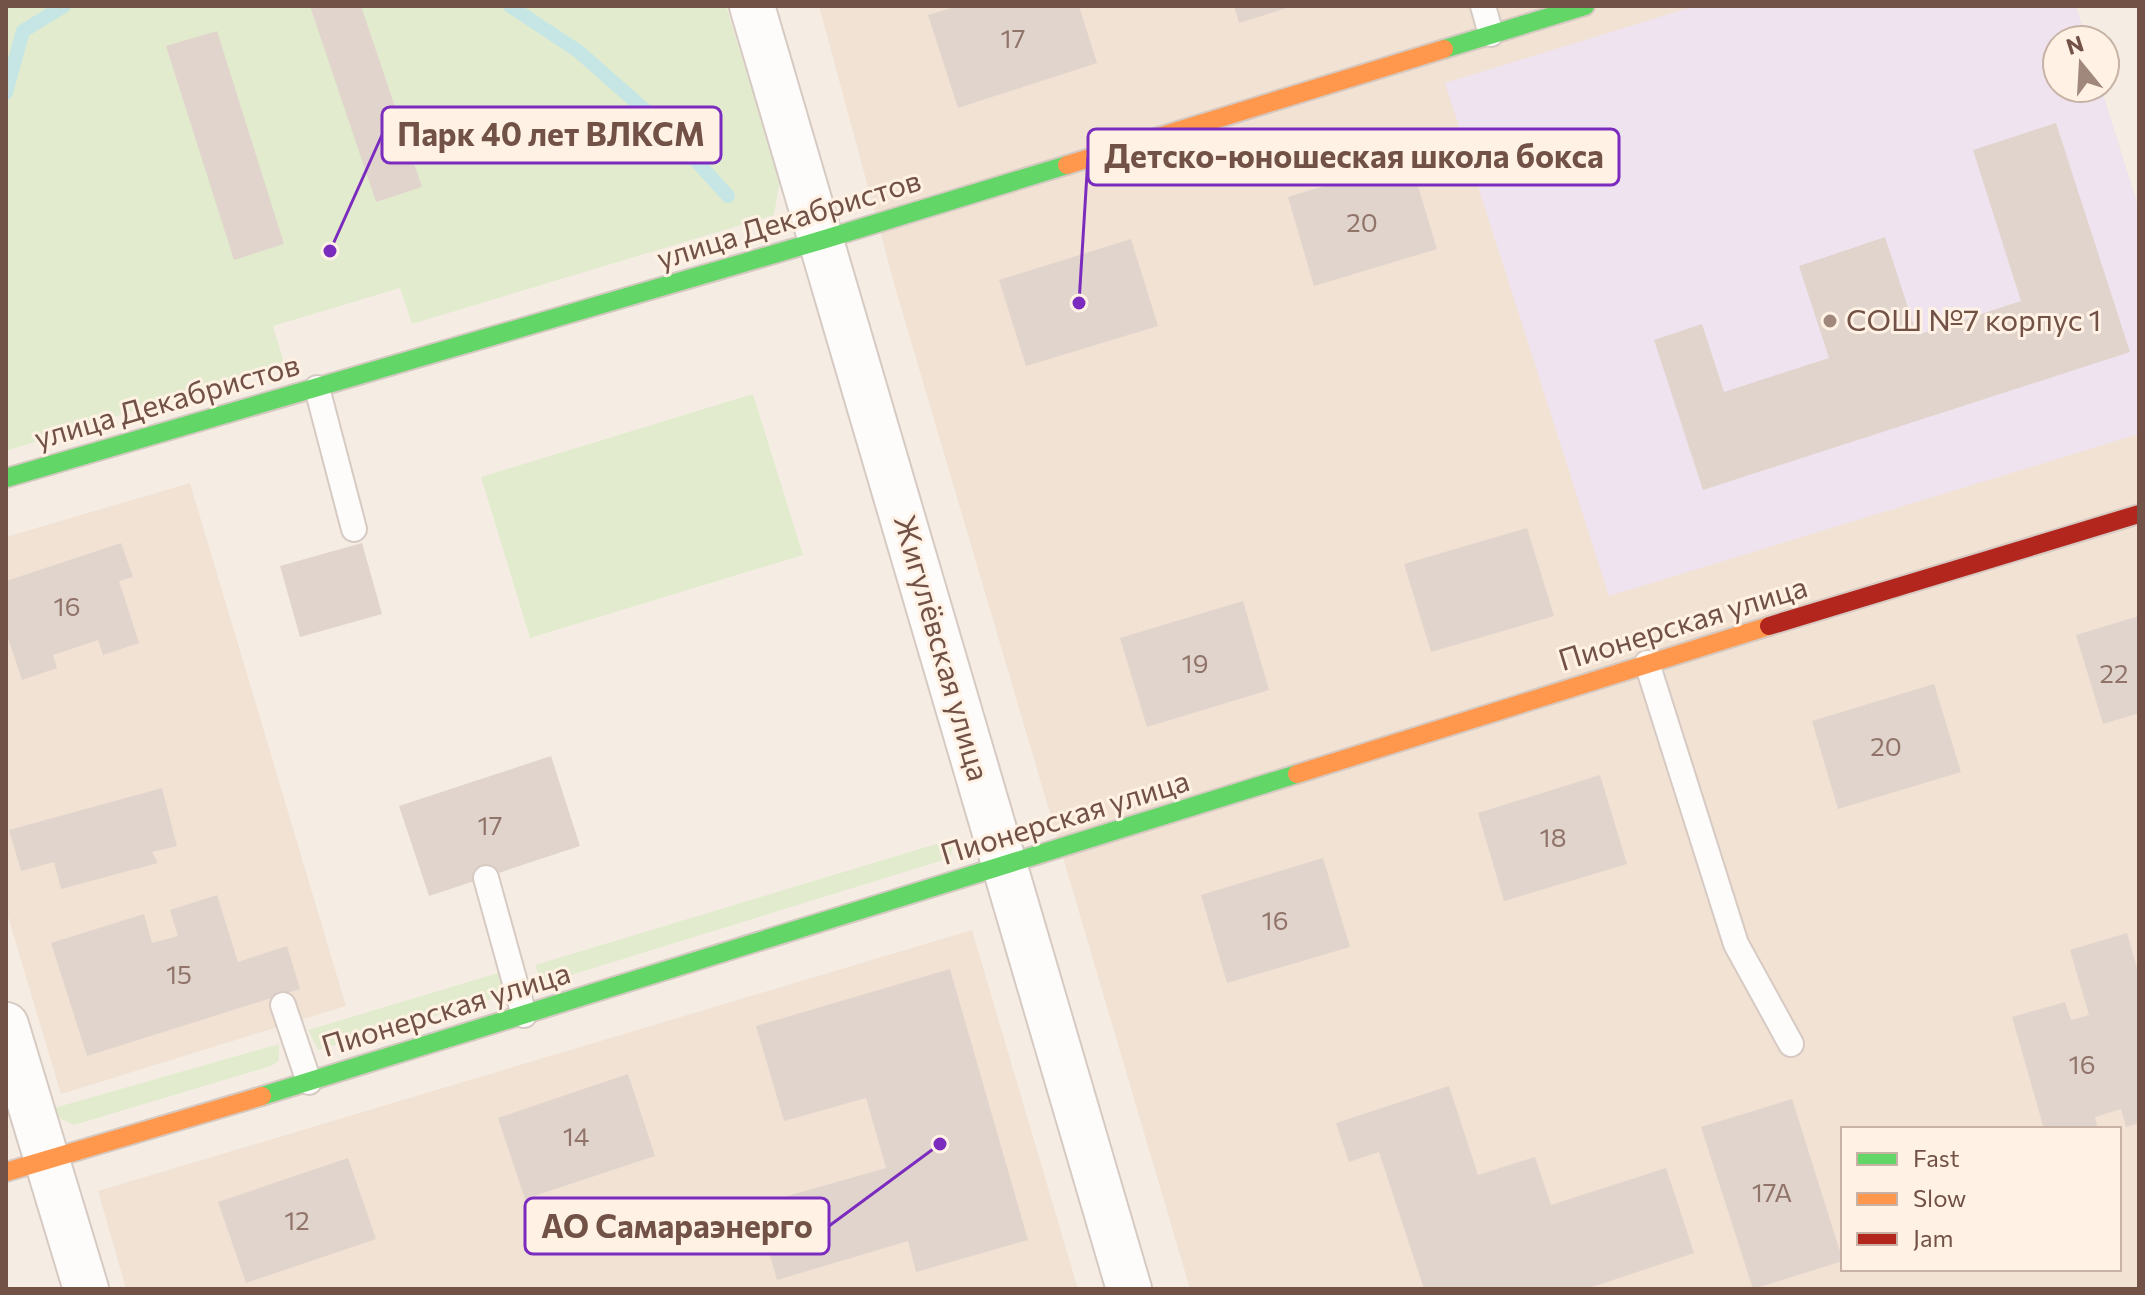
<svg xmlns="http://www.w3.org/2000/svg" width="2145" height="1295" font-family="Commissioner,sans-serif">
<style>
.residential{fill:#f1e2d4;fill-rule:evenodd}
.education{fill:#efe3ef}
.green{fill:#e2ebce}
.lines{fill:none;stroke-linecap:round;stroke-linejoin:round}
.stream{stroke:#c6e6e5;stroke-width:14}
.building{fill:#e1d4cc}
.lane-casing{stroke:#d6cac3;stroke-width:28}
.street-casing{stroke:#d6cac3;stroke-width:48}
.fast-casing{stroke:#d5c9c1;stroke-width:22}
.slow-casing{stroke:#d5c9c1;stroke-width:22}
.jam-casing{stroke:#d5c9c1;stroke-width:22}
.lane{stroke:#fefcfb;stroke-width:24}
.street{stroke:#fefcfb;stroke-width:44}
.fast{stroke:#63d668;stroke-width:18}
.slow{stroke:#ff974d;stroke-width:18}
.jam{stroke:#b3261e;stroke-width:18}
.poi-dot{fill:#a0887d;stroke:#fff2e4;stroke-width:3}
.labels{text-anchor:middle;stroke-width:6;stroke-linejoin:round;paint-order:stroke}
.number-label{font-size:26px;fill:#90746a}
.street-label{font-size:30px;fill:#725146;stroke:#fff2e4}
.poi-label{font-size:30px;fill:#725146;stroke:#fff2e4;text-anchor:start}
.leader{fill:none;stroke:#7b2cbf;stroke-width:3}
.callout-dot{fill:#7b2cbf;stroke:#fff2e4;stroke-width:3}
.callout{fill:#fff2e4;stroke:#7b2cbf;stroke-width:3}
.callout-label{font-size:32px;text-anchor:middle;font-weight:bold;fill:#725146}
</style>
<rect width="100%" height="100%" fill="#f5ede4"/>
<!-- residential -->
<g class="residential">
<path d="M819,6H2076L2086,40H2057V88H2101L2139,209V1289H1190L895,287ZM1843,1129H2119V1269H1843Z"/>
<polygon points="190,483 346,1006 61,1094 6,910 6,537"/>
<polygon points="972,930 1078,1289 126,1289 98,1191"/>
</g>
<!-- education -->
<polygon class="education" points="1695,6 2076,6 2086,40 2057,40 2057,88 2101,88 2139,209 2139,434 1609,596 1445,83"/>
<!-- green -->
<g class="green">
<polygon points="6,6 726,6 780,180 774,215 412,324 400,288 273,326 284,363 6,451"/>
<polygon points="753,394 803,555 530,638 481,477"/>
<polygon points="946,841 953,847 950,858 542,984 535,965"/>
<polygon points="498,973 505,995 318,1050 308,1030"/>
<polygon points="279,1044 279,1061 271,1066 74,1125 51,1114 47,1110"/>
</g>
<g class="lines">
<!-- stream -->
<g class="stream">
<polyline points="510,6 578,51 670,132 728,196"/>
<polyline points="6,93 23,31 64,6"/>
</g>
</g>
<!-- building -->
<g class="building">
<polygon points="310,6 361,6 422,187 376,202"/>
<polygon points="958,6 1079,6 1097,63 958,108 928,15"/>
<polygon points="1234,6 1290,6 1290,7 1239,23"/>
<polygon points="217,31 284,244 234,260 166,46"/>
<polygon points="2056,123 2130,352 1703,490 1654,340 1702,324 1724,392 1829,358 1799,266 1885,237 1917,335 2021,301 1973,150"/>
<polygon points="1410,160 1437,249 1314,286 1288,197"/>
<polygon points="1131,239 1158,326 1026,366 999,280"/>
<polygon points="1527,528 1554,616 1431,652 1404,564"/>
<polygon points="121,543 133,577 119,581 139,643 103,655 98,640 53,655 57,668 22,680 6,632 6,581"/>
<polygon points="362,543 382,614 300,637 280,566"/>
<polygon points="1243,601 1269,690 1147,727 1120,638"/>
<polygon points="2139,616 2139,713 2103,724 2076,635"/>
<polygon points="1934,684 1961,772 1838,809 1812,721"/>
<polygon points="551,756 580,846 429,896 399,806"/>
<polygon points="1600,775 1627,864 1504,901 1478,813"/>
<polygon points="162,788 177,846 152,852 158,863 61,889 54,862 21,871 9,830"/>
<polygon points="1323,858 1350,947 1227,983 1201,895"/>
<polygon points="217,895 238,962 287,946 300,989 87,1056 51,943 144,914 152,943 178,936 170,910"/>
<polygon points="2127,933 2139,975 2139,1123 2126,1127 2121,1109 2095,1117 2098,1129 2044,1129 2012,1017 2065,1002 2071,1020 2089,1015 2070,950"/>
<polygon points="950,969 1028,1240 916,1272 908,1241 777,1280 756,1205 886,1168 866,1098 784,1121 756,1026"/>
<polygon points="628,1074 655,1156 525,1199 498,1118"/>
<polygon points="1449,1086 1478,1175 1535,1157 1551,1205 1666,1168 1694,1253 1586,1289 1424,1289 1379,1152 1349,1162 1336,1123"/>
<polygon points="1792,1099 1843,1261 1753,1289 1701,1127"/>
<polygon points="348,1158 376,1239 246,1283 218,1202"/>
</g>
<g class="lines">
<!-- lane casing -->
<g class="lane-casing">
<g id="lane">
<polyline points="1483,6 1491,34"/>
<polyline points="317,388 354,529"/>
<polyline points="1647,663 1736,944 1791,1044"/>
<polyline points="486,878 524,1015"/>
<polyline points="283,1005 309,1082"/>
</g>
</g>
<!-- street casing -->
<g class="street-casing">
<g id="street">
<polyline points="752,6 1129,1289"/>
<polyline points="6,1025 86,1289"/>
</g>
</g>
<!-- fast casing -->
<g class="fast-casing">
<g id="fast">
<polyline points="1444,49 1585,6"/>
<polyline points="6,478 822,240 1067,165"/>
<polyline points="262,1096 1297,774"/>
</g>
</g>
<!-- slow casing -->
<g class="slow-casing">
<g id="slow">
<polyline points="1067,165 1444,49"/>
<polyline points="1297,774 1769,626"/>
<polyline points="6,1172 262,1096"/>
</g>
</g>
<!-- jam casing -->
<g class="jam-casing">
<polyline id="jam" points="1769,626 2139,514"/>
</g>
<!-- lane -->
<use href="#lane" class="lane"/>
<!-- street -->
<use href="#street" class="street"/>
<!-- fast -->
<use href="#fast" class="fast"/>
<!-- slow -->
<use href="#slow" class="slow"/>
<!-- jam -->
<use href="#jam" class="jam"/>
</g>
<!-- markers -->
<circle class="poi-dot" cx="1830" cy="321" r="8"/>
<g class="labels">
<!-- number labels -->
<g class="number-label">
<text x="1013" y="48">17</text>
<text x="1362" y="232">20</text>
<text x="67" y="616">16</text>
<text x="1195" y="673">19</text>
<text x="2114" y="683">22</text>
<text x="1886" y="756">20</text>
<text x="490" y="835">17</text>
<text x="1553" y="847">18</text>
<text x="1275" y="930">16</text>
<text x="179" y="984">15</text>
<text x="2082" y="1074">16</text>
<text x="576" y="1146">14</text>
<text x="1772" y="1202">17А</text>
<text x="297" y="1230">12</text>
</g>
<!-- street labels -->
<g class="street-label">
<text transform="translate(789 220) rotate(-17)" y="10">улица Декабристов</text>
<text transform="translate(167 402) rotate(-16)" y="10">улица Декабристов</text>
<text transform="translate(1683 624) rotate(-17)" y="10">Пионерская улица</text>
<text transform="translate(941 648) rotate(74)" y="10">Жигулёвская улица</text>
<text transform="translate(1065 818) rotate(-17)" y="10">Пионерская улица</text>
<text transform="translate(446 1010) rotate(-17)" y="10">Пионерская улица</text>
</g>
<!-- poi labels -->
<g class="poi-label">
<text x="1846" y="331">СОШ №7 корпус 1</text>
</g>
</g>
<!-- callouts -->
<path class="leader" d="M330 251L382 135M1079 303L1088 157M940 1144L829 1226"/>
<g class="callout-dot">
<circle cx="330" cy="251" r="8"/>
<circle cx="1079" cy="303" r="8"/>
<circle cx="940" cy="1144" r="8"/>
</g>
<g class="callout">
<rect x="382" y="107" width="339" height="56" rx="8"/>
<rect x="1088" y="129" width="531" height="56" rx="8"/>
<rect x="525" y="1198" width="304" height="56" rx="8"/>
</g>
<g class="callout-label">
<text x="551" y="146">Парк 40 лет ВЛКСМ</text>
<text x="1354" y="168">Детско-юношеская школа бокса</text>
<text x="677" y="1238">АО Самараэнерго</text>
</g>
<!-- border -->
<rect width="2145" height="1295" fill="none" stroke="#725146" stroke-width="16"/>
<!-- legend -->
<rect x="1841" y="1127" width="280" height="144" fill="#fff2e4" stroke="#c7b2a5" stroke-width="2"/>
<rect x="1857" y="1153" width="40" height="12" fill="#63d668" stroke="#c7b2a5" stroke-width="2"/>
<text x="1913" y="1167" font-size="24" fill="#725146">Fast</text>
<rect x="1857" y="1193" width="40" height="12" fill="#ff974d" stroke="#c7b2a5" stroke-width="2"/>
<text x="1913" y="1207" font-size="24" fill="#725146">Slow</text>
<rect x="1857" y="1233" width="40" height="12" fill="#b3261e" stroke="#c7b2a5" stroke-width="2"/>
<text x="1913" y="1247" font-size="24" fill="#725146">Jam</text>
<!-- north arrow -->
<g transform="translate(2081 64) rotate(342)"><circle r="38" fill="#fff2e4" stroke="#c7b2a5" stroke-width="2"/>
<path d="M0-6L14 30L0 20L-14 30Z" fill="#a0887d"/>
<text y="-12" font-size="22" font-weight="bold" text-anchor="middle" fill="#725146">N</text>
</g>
</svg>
